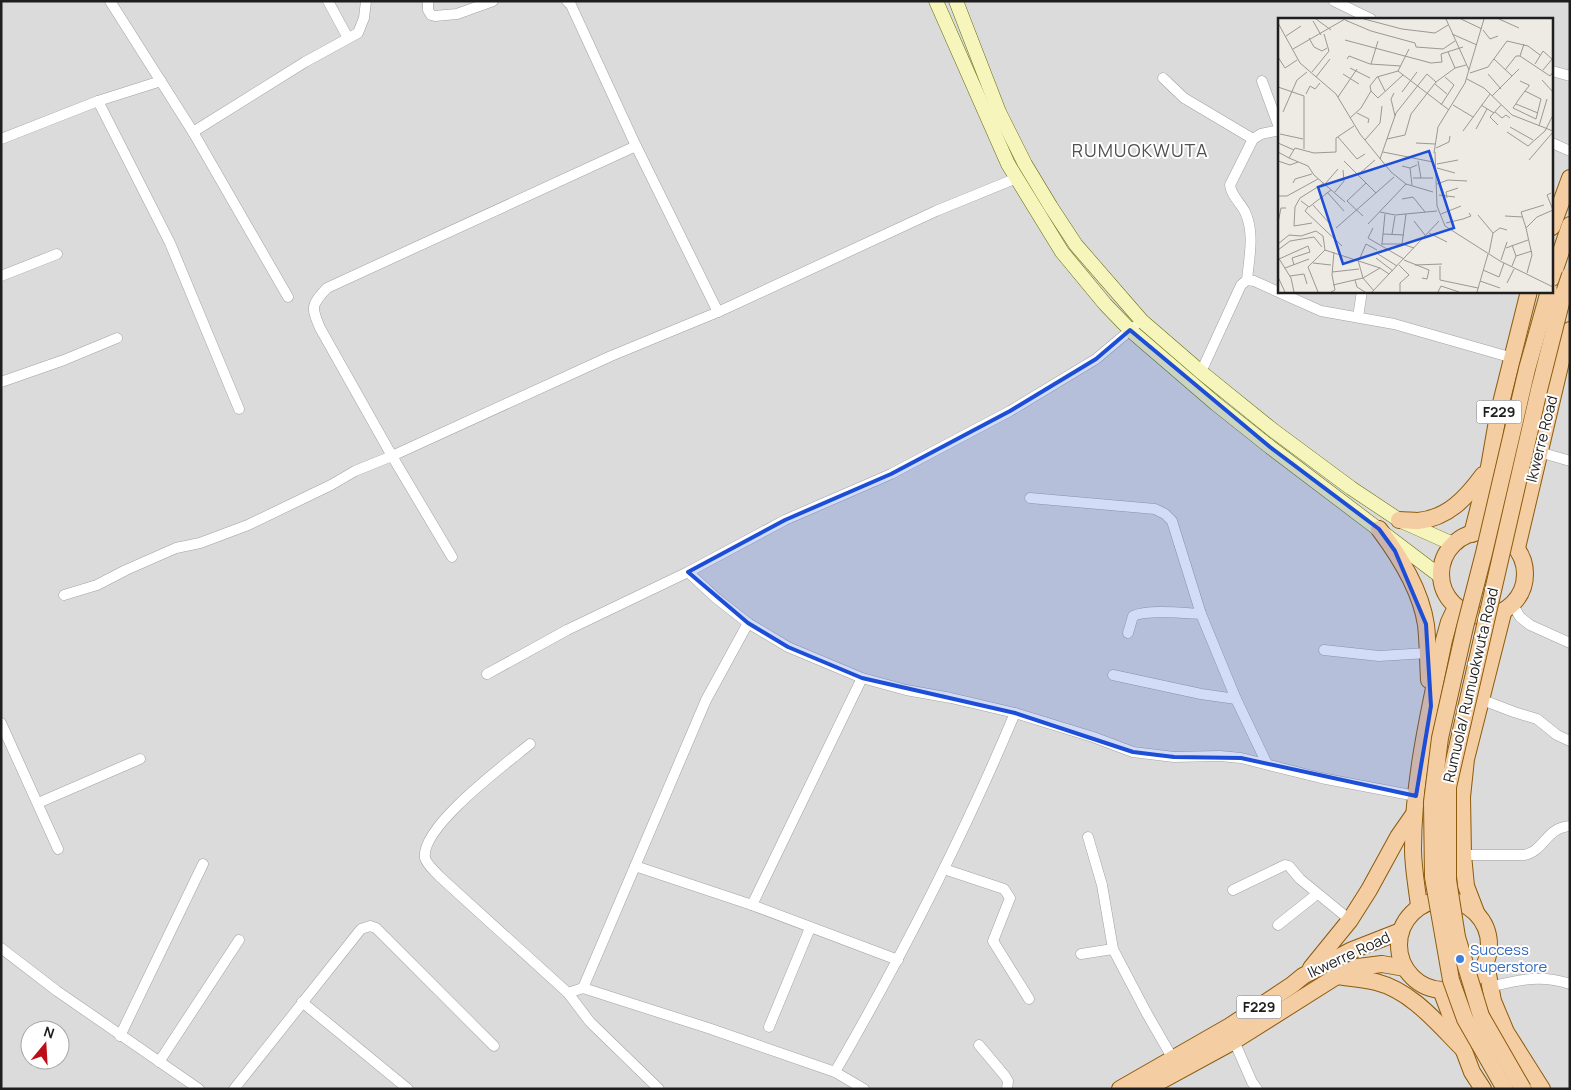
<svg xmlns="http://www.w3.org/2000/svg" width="1571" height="1090" font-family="Manrope,sans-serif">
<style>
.residential{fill:#dcdbdb;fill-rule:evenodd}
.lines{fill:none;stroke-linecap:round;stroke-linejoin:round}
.street-casing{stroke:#a2a2a2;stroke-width:11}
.secondary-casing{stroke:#676d0d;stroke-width:15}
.primary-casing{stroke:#8c5b0b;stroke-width:18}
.street{stroke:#fff;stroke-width:10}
.secondary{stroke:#f5f5bc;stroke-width:14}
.primary{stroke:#f5cda3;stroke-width:16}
.primary-bridge-casing{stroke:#8c5b0b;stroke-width:18;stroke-linecap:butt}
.primary-bridge{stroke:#f5cda3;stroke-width:16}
.marked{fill:#1d4ed8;fill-opacity:0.2;stroke:#1d4ed8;stroke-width:4;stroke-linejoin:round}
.shop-dot{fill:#3f7fe0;stroke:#fff;stroke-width:2}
.labels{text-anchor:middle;stroke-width:4;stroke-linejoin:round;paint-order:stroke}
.shield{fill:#fff;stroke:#626262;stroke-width:1}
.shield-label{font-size:14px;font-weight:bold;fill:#1e1e1e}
.street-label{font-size:15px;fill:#1e1e1e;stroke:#fff}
.shop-label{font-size:15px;fill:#366cbe;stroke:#fff;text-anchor:start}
.quarter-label{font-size:18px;letter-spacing:1px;fill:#515151;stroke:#fff}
.inset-road{fill:none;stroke:#9b9895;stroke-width:1}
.view{fill:#1d4ed8;fill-opacity:0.15;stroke:#1d4ed8;stroke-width:2.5}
.inset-edge{fill:none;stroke:#1e1e1e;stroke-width:2.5}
</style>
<rect width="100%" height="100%" fill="#eeeae4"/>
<!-- residential -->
<path class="residential" d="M1,1H1570V1089H1ZM1280,19H1552V291H1280ZM30,1030H60V1060H30Z"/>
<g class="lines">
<!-- street casing -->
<g class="street-casing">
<g id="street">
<polyline points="110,1 193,132 288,297"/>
<polyline points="328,1 348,38"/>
<polyline points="428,1 428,10 431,15 435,16 457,14 493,1"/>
<polyline points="567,1 571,5 636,146 718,312"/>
<polyline points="1334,1 1371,19"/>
<polyline points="1552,71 1570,76"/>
<polyline points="1163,78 1184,98 1253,139"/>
<polyline points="1262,81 1280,130"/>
<polyline points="98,101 170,243 239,409"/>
<polyline points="193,132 305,62 358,33 364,18 366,1"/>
<polyline points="1,139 98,101 161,81"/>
<polyline points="1552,143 1570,151"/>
<polyline points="1,276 57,254"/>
<polyline points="1247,280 1254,281 1321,311 1394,324 1513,358"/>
<polyline points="1358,317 1362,291"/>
<path d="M1201,372L1241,285L1247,280C1249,258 1255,233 1245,212C1241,203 1231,196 1230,185L1253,139L1261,134L1280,130"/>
<polyline points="1,382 64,360 117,338"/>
<polyline points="1539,452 1570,461"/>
<polyline points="1030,498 1155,509 1165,514 1172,521 1201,614 1236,699 1267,764"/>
<path d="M452,557L392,456L320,328C311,307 311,305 327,288L636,146"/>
<polyline points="688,572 716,598 748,623 788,647 862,678 906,690 951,698 1015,713 1093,737 1133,752 1174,757 1220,756 1241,758 1321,778 1416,796"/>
<polyline points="64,595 97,585 126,570 176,548 200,543 248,525 331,485 355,471 392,456 611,356 718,312 936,211 1017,178"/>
<polyline points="1513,605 1520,617 1530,625 1570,643"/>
<path d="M1128,633L1133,616C1147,609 1184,613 1201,614"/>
<polyline points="1324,650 1379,656 1428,653"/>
<polyline points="487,674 567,630 688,572 785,520 891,474 1010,411 1096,359 1134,327"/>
<polyline points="1113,675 1201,694 1236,699"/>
<polyline points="1480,699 1514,712 1537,719 1557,735 1570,741"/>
<polyline points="1,723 58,849"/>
<path d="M530,744C507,763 420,827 425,858C427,865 435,871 439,876L568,993L590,1022L659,1089"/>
<polyline points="38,803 140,759"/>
<polyline points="1088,837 1102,885 1113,949 1146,1012 1173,1059"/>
<path d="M1463,855H1524C1545,851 1545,828 1570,826"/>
<polyline points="635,866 752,905 898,960"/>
<polyline points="944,869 1004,889 1010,898 993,941 1029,999"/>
<polyline points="1233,890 1285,865 1289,866 1300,879 1350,920"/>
<polyline points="752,905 862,678"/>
<polyline points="1278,925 1317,894"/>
<polyline points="1,948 57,991 199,1089"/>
<polyline points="1081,954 1113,949"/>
<path d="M1490,987C1519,980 1540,974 1570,984"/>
<polyline points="583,988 706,700 748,623"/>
<polyline points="568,993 583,988 708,1028 835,1072 864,1089"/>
<polyline points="302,1002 408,1089"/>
<polyline points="769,1027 810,928"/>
<polyline points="120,1036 203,864"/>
<polyline points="1234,1041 1252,1082 1257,1089"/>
<polyline points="979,1045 1005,1076 1008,1081 1007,1089"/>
<polyline points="159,1062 239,940"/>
<path d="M835,1072C902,956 963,837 1015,713"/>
<polyline points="234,1089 361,929 370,926 376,928 494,1046"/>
</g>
</g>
<!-- secondary casing -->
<g class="secondary-casing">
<g id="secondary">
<polyline points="936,1 1008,164 1062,252 1105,304 1130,330 1216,404 1270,447 1440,576"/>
<polyline points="956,1 999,112 1025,164 1051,207 1076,245 1142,321 1201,372 1274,431 1351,488 1399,520 1453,544"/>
</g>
</g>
<!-- primary casing -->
<g class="primary-casing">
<g id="primary">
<polyline points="1552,227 1570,178"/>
<polyline points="1552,278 1570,225"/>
<path d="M1399,520C1405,520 1412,521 1418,521C1448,518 1466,498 1483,475"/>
<path d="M1379,529C1400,557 1421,590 1426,625C1428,643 1428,662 1429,680"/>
<circle cx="1483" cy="574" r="42"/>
<polyline points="1472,534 1489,467 1498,415 1529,291"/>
<polyline points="1517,548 1563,353 1570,330"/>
<circle cx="1444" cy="945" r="45"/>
<path d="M1419,906C1417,888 1413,868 1413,849C1413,778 1430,709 1444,640L1449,622L1456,607"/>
<polyline points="1476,912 1466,886 1463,855 1462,797 1466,759 1503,613"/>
<polyline points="1486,964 1493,1001 1506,1032 1542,1089"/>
<polyline points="1311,968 1350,920 1369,890 1398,837 1414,814"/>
<path d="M1337,976C1350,978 1363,979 1376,982C1412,991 1438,1024 1463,1049"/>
<polyline points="1441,990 1472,1072 1483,1089"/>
<polyline points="1120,1089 1230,1026 1292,985 1303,976 1350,951 1401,931"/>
<polyline points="1146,1089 1234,1041 1337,976 1358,967 1382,964 1405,968"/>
</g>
</g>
<!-- street -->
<use href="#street" class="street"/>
<!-- secondary -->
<use href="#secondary" class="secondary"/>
<!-- primary -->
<use href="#primary" class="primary"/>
<!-- primary-bridge casing -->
<g class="primary-bridge-casing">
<g id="primary-bridge">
<polyline points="1505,1089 1465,1019 1451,980 1433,877 1432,802 1440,738 1465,627 1484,553 1527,369 1549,291"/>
<polyline points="1523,1089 1481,1016 1457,937 1448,880 1448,787 1539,390 1562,299 1570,275"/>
</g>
</g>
<!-- primary-bridge -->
<use href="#primary-bridge" class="primary-bridge"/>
</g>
<!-- marked area -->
<path class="marked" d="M1130,330L1270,447L1379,529L1395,551L1426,624L1431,706L1416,796L1241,758L1174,757L1133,752L1015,713L862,678L788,647L748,623L688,572L785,520L891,474L1010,411L1096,359Z"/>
<!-- markers -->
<circle class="shop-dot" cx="1460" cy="959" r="5"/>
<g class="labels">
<!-- shield labels -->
<g class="shield">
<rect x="1476.5" y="400.5" width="45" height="23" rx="4"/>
<rect x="1236.5" y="995.5" width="45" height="23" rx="4"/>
</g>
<g class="shield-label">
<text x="1499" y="417">F229</text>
<text x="1259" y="1012">F229</text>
</g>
<!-- street labels -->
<g class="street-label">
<text transform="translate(1542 439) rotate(-76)" y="5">Ikwerre Road</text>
<text transform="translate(1471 685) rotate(-77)" y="5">Rumuola/ Rumuokwuta Road</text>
<text transform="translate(1349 955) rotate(-25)" y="5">Ikwerre Road</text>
</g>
<!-- shop labels -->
<g class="shop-label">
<text x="1470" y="955">Success<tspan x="1470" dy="17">Superstore</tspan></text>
</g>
<!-- quarter labels -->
<g class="quarter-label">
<text x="1140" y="157">RUMUOKWUTA</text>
</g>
</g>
<!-- overview -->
<g transform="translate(1278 18)">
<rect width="275" height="275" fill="#eeeae4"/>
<path class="inset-road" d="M38,1L53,12M86,1L124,11L157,15L170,7M168,1L191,52M183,1L204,11M221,1L241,10M67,2L93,13L137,25L138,29L165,31L177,23M35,3L43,17M0,5L22,45L58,76L82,116L113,154L128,166L155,174M205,12L212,21L220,18M174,16L199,27M8,18L23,8M31,20L36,29L44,33L49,30M67,22L153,45L164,44L163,36L185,29M15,31L67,1M170,34L177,50M242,38L272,58L275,54M0,39L7,50L19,42M69,41L71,38L92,46L123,48M216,41L234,58M93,46L100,23M257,46L265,33L274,41M72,50L92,60M227,52L238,38H242L246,26M265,52L275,40M120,53L131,31M34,54L51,33L46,16M192,55L210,49L229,23L250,28L262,37M65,56L81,66M210,56L223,71M38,59L52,41M100,59L107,73M189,61L206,70L234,97L275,113M264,62L275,74M242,63L251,67V68L247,73L241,81L235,90L258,101L263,81L247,73M157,66L169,76M0,69L26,78V131M93,73L100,80L125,57M124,74L139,54M116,75L113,81L117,98M28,76L32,68L37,71L42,65M214,78L241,51M60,79L79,51M238,86L260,95M163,87L176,67L167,59M175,87L195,99M203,87L216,95M5,94L19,62L29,54M217,94L224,100L228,97L232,100M79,95L91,101L90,105M72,100L83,90L93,73L92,68L99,59L120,53L171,92M220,107L212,99L223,87M261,108L269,81M232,109L255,122M198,111L209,91M185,113L212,76M229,114L250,128L267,113L275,97M2,116L25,121M60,119L79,141L87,136M109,121L127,117L133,96L158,64L177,50L188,47M87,122L102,105L104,88M0,125L16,132M138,125L157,126M158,130L171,124L172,118M0,134L11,140L17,130L36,135L58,134V120L76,108M105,134L155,144M157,134L159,188L167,208L222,243L275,269M156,135L160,109L187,65L206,1M11,140L30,148L36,157L67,184M102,141L118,95L149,56L158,64M251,142L275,114M0,143L12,147L20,144M66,143L98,175M140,143L143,160M159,146L180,142M124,148L132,150L139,147M132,150L134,167M159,150L177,155M81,156L97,142M135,160H155M15,165L17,161L34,156M47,166L60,151M159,166L170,162L189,163M49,174L66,193M57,174L66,163L65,152M161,177L177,179M0,178H9L40,161M169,180L168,174L180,170M124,181L135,179L147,194M23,183L31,189L53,172M35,187L52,206M30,189L27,193L64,228M102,194L117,197L159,193M163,196L183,188M200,197L215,215M85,198L69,183L88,165M227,198L245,199M136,203L147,217M0,205L3,190H8M34,205L16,208L17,189L22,180L46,165M168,205L185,201L193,198L191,195M90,206L128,166M58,210L116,159M95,210L90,220L126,241M248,210L243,194L266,187M151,215L169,224M105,216L126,217M114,216L117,198M0,226L11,217L23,218L38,213L45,218L47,232L102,250L111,256M103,226H124L136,230M104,226L107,196M124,226L128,196M228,230L250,222M0,232L12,223L36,219L44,229M211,235L215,215L222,210L229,212M100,236L119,248M238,238L254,233M0,239L13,260L16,274M98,240L115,253M1,241L30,228L32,234L14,240L16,247M80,242L85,260L96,273M81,242L88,226L99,232M126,242L151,252L149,261L144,260M223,242L229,224M35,245L53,247M121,247L131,257L122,265V274M137,247L164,246M162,248V262L200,270M234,248L238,238L234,227M7,250L31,241M205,252L221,259L226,245M54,254L81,251M249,255L254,237L248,210L259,199L275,192L269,177L273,175M12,258L26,256L29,266M0,259L7,274M77,262L79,269L87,274M202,263L222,270M229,265L236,251M55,267L85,260L102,250M40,274L30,249L47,232M53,274L57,272L54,257L56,234M94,274L161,203M160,274L163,268L181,274M199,274L210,236"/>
<path class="view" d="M151,133L176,210L65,246L40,169Z"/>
<rect width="275" height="275" class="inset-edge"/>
</g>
<!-- border -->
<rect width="1571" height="1090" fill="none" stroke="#1e1e1e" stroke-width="5"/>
<!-- north arrow -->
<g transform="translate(45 1045) rotate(18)"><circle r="24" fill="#ffffff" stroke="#a5a5a5"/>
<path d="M0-4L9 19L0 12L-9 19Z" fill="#bd0f18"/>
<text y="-8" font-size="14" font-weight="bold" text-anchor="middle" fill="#1e1e1e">N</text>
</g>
</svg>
